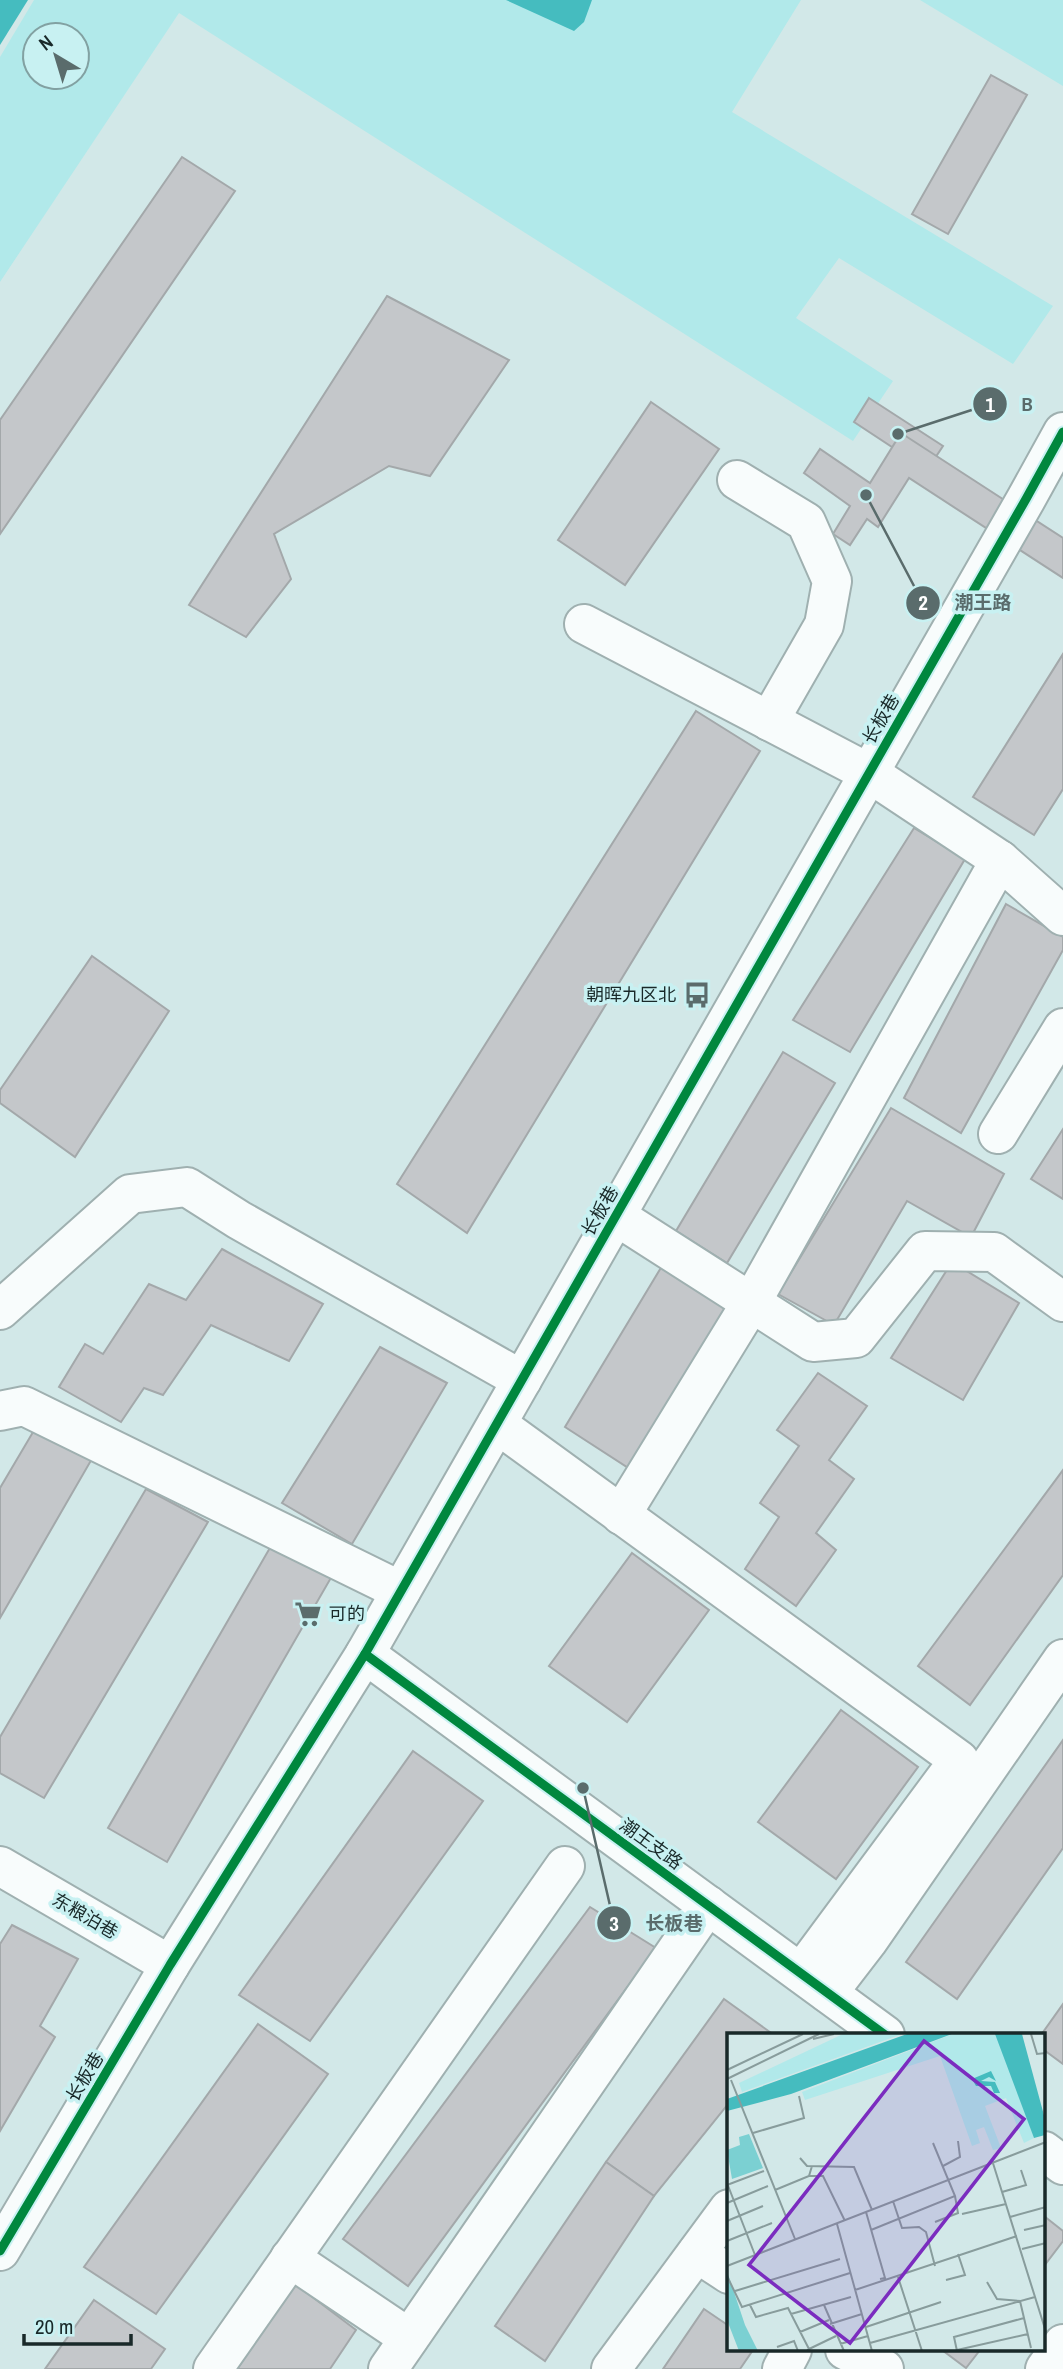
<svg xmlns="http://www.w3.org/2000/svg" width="1063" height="2369" font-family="'Archivo Narrow','Noto Sans SC',sans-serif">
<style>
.green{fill:#b1e9ea;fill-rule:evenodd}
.water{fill:#45bcbf}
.building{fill:#c4c7ca;stroke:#a3a8aa;stroke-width:2}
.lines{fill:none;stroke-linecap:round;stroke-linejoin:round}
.minor-casing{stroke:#9fb0b0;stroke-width:42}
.minor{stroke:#f8fcfc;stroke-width:38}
.cycleway-casing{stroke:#c8f1f2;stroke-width:13}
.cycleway{stroke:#00873e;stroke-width:9}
.labels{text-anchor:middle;stroke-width:7;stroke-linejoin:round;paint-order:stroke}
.street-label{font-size:18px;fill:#192929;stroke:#c8f1f2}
.poi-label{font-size:18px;fill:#192929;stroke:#c8f1f2;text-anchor:end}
.inset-road{fill:none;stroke:#889c9c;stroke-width:2}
.view{fill:#7b2cbf;fill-opacity:0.15;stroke:#7b2cbf;stroke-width:3.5}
.inset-edge{fill:none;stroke:#192929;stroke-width:3.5}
.leader{fill:none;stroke:#5a6c6c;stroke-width:2.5}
.callout-dot{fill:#5a6c6c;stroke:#c8f1f2;stroke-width:2.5}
.mark-label{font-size:21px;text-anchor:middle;font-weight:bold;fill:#fff}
.callout-label{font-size:19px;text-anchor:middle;font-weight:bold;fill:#5a6c6c;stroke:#c8f1f2;stroke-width:7;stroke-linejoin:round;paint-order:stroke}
</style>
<rect width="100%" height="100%" fill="#d2e8e8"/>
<!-- green -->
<g class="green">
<path d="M34,0H801L732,112L1053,306L1013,364L839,258L796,318L893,381L853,441L179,13L0,282V57ZM35,35H77V77H35Z"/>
<polygon points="920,0 1063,0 1063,86"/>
</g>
<!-- water -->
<g class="water">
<polygon points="0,0 28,0 0,45"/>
<polygon points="506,0 592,0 584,22 574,31"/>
</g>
<!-- building -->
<g class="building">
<polygon points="991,75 1027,95 948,234 912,214"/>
<polygon points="182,157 235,191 0,534 0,420"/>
<polygon points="387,296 509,360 430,476 389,466 274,534 291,579 246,637 189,605"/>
<polygon points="869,398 943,446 927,470 854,422"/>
<polygon points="651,402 719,449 625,585 558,540"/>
<polygon points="901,433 1063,538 1063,578 909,478 878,527 867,519 850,545 833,534 850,506 804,473 820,449 870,483"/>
<polygon points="1063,654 1063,789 1034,835 973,797"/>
<polygon points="696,711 760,751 467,1233 397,1184"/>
<polygon points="914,828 965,859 850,1052 793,1020"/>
<polygon points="1006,904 1063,937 1063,950 961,1133 904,1098"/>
<polygon points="92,956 169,1011 75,1157 0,1103 0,1090"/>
<polygon points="783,1052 835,1083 727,1263 676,1231"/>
<polygon points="891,1108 1004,1174 971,1237 907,1201 834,1325 778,1294"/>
<polygon points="1063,1129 1063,1199 1031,1179"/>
<polygon points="222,1249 323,1304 289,1361 211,1325 163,1395 144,1388 121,1422 59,1387 85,1344 103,1354 149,1284 186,1300"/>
<polygon points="665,1261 733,1298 630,1469 565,1427"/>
<polygon points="952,1262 1019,1303 963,1400 891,1358"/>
<polygon points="380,1347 447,1383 352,1544 282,1503"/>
<polygon points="818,1373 867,1406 829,1460 854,1479 816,1533 836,1550 796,1606 745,1569 779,1517 760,1503 799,1446 777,1430"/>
<polygon points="36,1427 93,1457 0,1618 0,1488"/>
<polygon points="1063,1470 1063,1575 970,1705 918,1666"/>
<polygon points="146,1489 208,1522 44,1798 0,1773 0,1737"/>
<polygon points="271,1546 332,1576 167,1862 108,1828"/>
<polygon points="632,1553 709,1610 627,1722 549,1666"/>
<polygon points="841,1710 918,1767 836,1879 758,1822"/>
<polygon points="1063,1740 1063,1848 957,1999 906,1962"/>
<polygon points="413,1751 483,1801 310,2041 239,1995"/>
<polygon points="590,1907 656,1948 408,2286 343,2239"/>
<polygon points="12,1925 78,1959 40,2026 55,2037 0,2131 0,1944"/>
<polygon points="724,1999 774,2035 729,2035 729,2103 654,2196 606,2162"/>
<polygon points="1063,2004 1063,2064 1044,2050 1044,2035 1041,2035"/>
<polygon points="258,2024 328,2074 156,2314 84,2267"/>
<polygon points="606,2162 654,2196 545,2361 495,2326"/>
<polygon points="1044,2216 1063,2231 1063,2241 1044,2266"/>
<polygon points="294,2283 356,2330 330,2369 237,2369"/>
<polygon points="94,2300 165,2349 151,2369 45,2369"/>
<polygon points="704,2309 729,2326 729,2350 753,2350 740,2369 663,2369"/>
<polygon points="942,2350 980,2350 966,2368"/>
</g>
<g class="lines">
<!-- minor casing -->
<g class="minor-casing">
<g id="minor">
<polyline points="737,480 806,522 832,581 824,625 769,721"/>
<polyline points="584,624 869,773 1000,860 751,1303 621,1515"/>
<polyline points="1000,860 1063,916"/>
<polyline points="998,1134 1063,1028"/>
<polyline points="616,1216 813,1342 856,1338 925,1251 994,1252 1063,1302"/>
<polyline points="0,1310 130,1194 187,1187 239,1220 522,1380"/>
<polyline points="0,1411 24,1406 401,1591"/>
<polyline points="497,1424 959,1760 801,1973"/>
<polyline points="365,1654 885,2035"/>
<polyline points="0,1866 170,1965"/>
<polyline points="828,1993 868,1941 1063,1659"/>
<polyline points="1044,2151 1063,2165"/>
<polyline points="0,2251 170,1965 365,1654 1026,499 1063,432"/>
<polyline points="697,2253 729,2274"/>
<polyline points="290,2258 409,2338"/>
<polyline points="845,2350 884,2369"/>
<polyline points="213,2369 565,1866"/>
<polyline points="388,2369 708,1905"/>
<polyline points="611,2369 729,2209"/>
<polyline points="782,2369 792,2350"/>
<polyline points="1045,2369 1063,2344"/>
</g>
</g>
<!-- minor -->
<use href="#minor" class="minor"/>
<!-- cycleway casing -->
<g class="cycleway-casing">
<g id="cycleway">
<polyline points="365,1654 885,2035"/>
<polyline points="0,2251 170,1965 365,1654 1026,499 1063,432"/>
</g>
</g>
<!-- cycleway -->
<use href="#cycleway" class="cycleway"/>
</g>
<!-- icons -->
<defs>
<g id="bus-bare" transform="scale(2.1)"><path d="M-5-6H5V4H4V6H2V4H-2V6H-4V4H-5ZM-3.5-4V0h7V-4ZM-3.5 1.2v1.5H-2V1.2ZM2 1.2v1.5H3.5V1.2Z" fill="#5a6c6c" stroke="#c8f1f2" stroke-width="2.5" paint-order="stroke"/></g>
<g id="supermarket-bare" transform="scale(2.1)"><path d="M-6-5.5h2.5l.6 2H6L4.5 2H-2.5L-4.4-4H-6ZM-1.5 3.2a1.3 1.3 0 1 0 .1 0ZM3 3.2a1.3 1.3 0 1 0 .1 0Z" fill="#5a6c6c" stroke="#c8f1f2" stroke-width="2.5" paint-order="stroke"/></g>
</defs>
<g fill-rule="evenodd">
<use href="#bus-bare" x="697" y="995"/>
<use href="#supermarket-bare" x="308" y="1614"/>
</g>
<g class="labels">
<!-- street labels -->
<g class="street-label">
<text transform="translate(881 719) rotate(-60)" y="6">长板巷</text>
<text transform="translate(600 1211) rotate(-60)" y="6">长板巷</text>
<text transform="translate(651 1844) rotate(36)" y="6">潮王支路</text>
<text transform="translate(85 1916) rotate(30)" y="6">东粮泊巷</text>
<text transform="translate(85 2077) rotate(-59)" y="6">长板巷</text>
</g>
<!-- poi labels -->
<g class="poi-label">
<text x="676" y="1001">朝晖九区北</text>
<text x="329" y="1620" text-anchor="start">可的</text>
</g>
</g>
<!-- overview -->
<g transform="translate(727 2033)">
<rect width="318" height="318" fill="#d2e8e8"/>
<path d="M116,1H175L15,59L12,50ZM226,1L272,2L307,105L297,110L279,65L258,73L274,115L266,117L257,94L249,97L253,110L245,113L213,23L78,67L75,59Z" fill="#b1e9ea"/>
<path d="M22,101L36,135L5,146L0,117L13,112L12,104ZM0,238L18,292L31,318H12L0,287Z" fill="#7bd0d2"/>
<path d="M180,1H225L64,61L0,78V66ZM268,1H295L318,86V102L307,105ZM264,38L269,48L262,44L254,48L268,49L273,60H267L264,53H249L245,46Z" fill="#45bcbf"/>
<path class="inset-road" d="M304,1L310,21L319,20M86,6L107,1M0,37L76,1M0,46L92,1M4,47L68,206M26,100L77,85L72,63M73,125L80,133L127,134L145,177M265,127L319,299M216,133L233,124L231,108M82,143H96L118,188M0,150L28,222M0,152L37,138M48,157L82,143L85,133M275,159L299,152L294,137M166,168L175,195L192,194L199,199L208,233M0,170L41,153M139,179L158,245L153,246M235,181L279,171M283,184L319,174M0,188L36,173M208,189L231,180L228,163M110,191L145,318M144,197L228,163L206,110M297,197L319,192M0,208L45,190M295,216L319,210M0,233L319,109M0,243L15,274L123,240M171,244L195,318M219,247L238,242L231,221M260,249L270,266L293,268L304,315M128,257L290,203M8,258L113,226M23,272L29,284L61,275L83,318M97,272L117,318M64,281L124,264M103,291L135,281M139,294L214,269M73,299L102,287M143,310L308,264M113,311L141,303M50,314L67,308L71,318M80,317L109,303M230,317L301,301M230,318L227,304L297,285"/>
<path class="view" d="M197,8L297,86L123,310L22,232Z"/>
<rect width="318" height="318" class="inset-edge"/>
</g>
<!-- callouts -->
<path class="leader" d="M898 434L990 404M866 495L923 603M583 1788L614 1923"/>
<g class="callout-dot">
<circle cx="898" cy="434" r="7"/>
<circle cx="866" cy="495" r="7"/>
<circle cx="583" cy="1788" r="7"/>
<circle cx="990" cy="404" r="18"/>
<circle cx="923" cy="603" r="18"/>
<circle cx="614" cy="1923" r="18"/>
</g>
<g class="mark-label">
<text x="990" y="412">1</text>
<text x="923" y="610">2</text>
<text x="614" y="1931">3</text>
</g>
<g class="callout-label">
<text x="1027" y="411">B</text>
<text x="983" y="609">潮王路</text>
<text x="674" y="1930">长板巷</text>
</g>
<!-- north arrow -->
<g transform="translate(56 56) rotate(322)"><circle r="33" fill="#c8f1f2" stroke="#82a1a2" stroke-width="2"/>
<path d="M0-5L12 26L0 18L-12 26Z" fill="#5a6c6c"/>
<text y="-10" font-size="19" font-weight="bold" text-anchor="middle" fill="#192929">N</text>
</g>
<!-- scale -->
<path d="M24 2334v10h107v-10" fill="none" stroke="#192929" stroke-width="3.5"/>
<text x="35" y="2334" font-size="21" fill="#192929" stroke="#c8f1f2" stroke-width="5" paint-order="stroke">20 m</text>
</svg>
